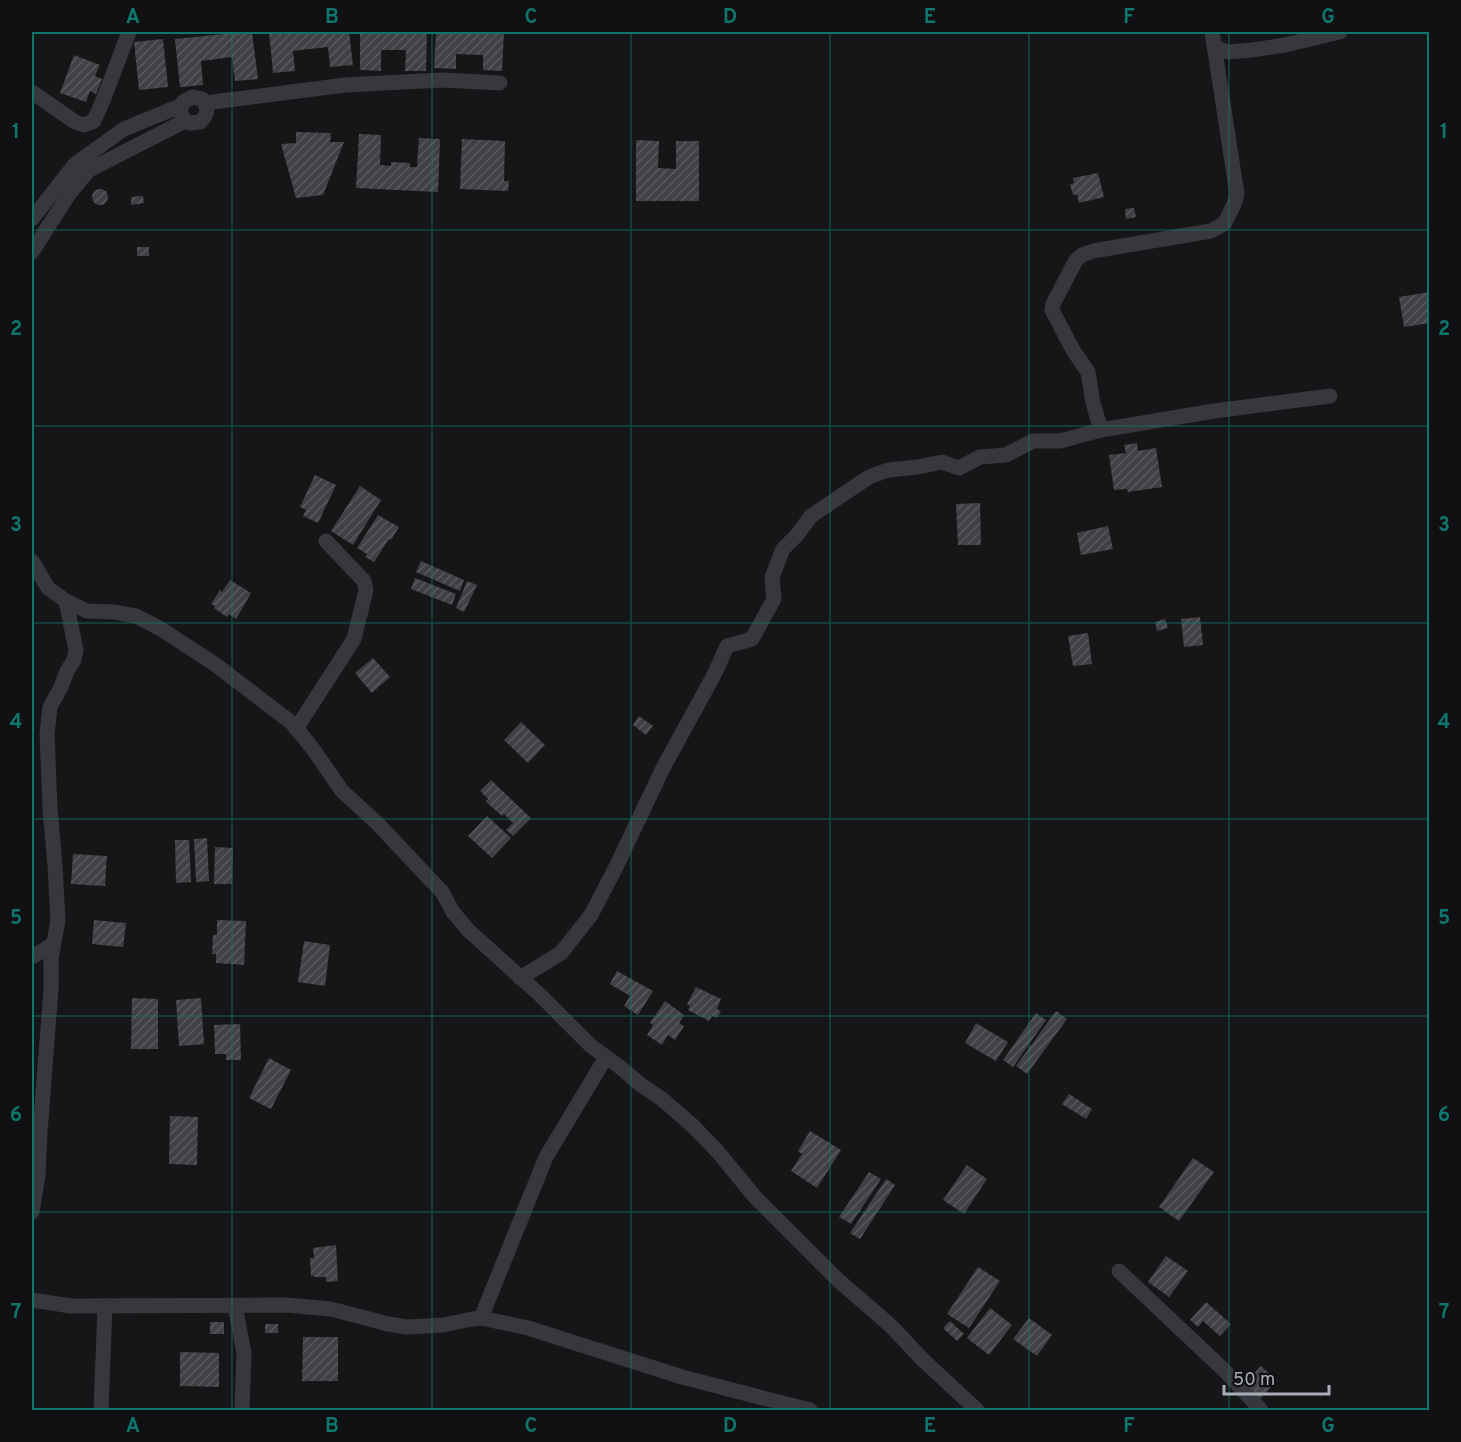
<svg xmlns="http://www.w3.org/2000/svg" width="1461" height="1442" font-family="Overpass,sans-serif">
<style>
.building{fill:url(#building-hatch)}
.lines{fill:none;stroke-linecap:round;stroke-linejoin:round}
.minor{stroke:#37383d;stroke-width:15}
.grid{fill:none;stroke:#0f766e;stroke-width:1.5;stroke-opacity:0.55}
.neatline{fill:none;stroke:#0f766e;stroke-width:2}
.grid-label{font-size:20px;text-anchor:middle;font-weight:bold;fill:#0f766e}
</style>
<defs>
<pattern id="building-hatch" width="6" height="6" patternUnits="userSpaceOnUse" patternTransform="scale(1.5)"><rect width="6" height="6" fill="#404145"/><path d="M-1 1l2-2M0 6l6-6M5 7l2-2" fill="none" stroke="#595a5e"/></pattern>
</defs>
<rect width="100%" height="100%" fill="#161618"/>
<!-- building -->
<g class="building">
<polygon points="244,32 252,32 258,79 235,81 232,57 201,61 203,85 180,87 175,39"/>
<polygon points="269,32 349,32 353,65 330,67 328,47 293,51 295,71 273,73"/>
<polygon points="360,32 427,32 426,71 405,71 406,50 381,50 381,71 360,70"/>
<polygon points="436,32 504,33 502,71 483,70 483,55 456,54 456,69 434,68"/>
<polygon points="163,39 168,87 139,90 134,42"/>
<polygon points="74,55 100,65 95,76 102,79 96,94 90,91 86,102 60,93"/>
<polygon points="296,132 331,133 330,142 344,142 323,195 296,198 281,144 296,143"/>
<polygon points="359,134 381,135 380,165 391,166 391,162 410,163 410,167 417,167 419,138 440,139 438,192 356,188"/>
<polygon points="462,139 505,141 504,181 509,181 508,191 460,189"/>
<polygon points="636,140 659,141 658,168 676,169 676,141 699,141 699,201 636,201"/>
<polygon points="1098,173 1104,197 1079,203 1077,194 1073,195 1070,184 1074,183 1073,178"/>
<circle cx="100" cy="197" r="8"/>
<polygon points="143,196 144,203 131,205 131,197"/>
<polygon points="1134,208 1136,217 1126,219 1125,209"/>
<rect x="137" y="247" width="12" height="9"/>
<polygon points="1429,292 1430,323 1404,327 1399,297"/>
<polygon points="1137,443 1138,451 1156,448 1162,487 1128,492 1127,489 1114,490 1109,455 1126,453 1124,445"/>
<polygon points="315,475 336,485 318,523 303,516 306,510 300,507"/>
<polygon points="360,486 381,500 353,545 331,531"/>
<polygon points="980,503 981,545 958,545 956,504"/>
<polygon points="378,515 399,527 391,540 389,539 374,562 365,557 367,554 357,548"/>
<polygon points="1108,526 1113,549 1081,555 1077,533"/>
<polygon points="421,561 464,580 460,591 416,572"/>
<polygon points="415,578 456,594 452,605 411,589"/>
<polygon points="230,580 251,593 236,619 229,614 227,617 214,608 215,606 211,604 220,590 222,592"/>
<polygon points="467,581 477,585 464,612 456,608"/>
<polygon points="1200,617 1203,645 1184,647 1181,619"/>
<polygon points="1165,619 1168,628 1157,631 1155,622"/>
<polygon points="1088,633 1092,664 1073,666 1068,636"/>
<polygon points="373,658 390,677 372,693 355,673"/>
<polygon points="639,716 653,726 646,735 633,725"/>
<polygon points="521,722 545,745 528,763 504,740"/>
<polygon points="491,780 531,818 513,836 506,830 513,823 504,814 502,816 486,802 488,799 480,791"/>
<polygon points="487,816 511,838 492,858 468,836"/>
<polygon points="207,838 209,881 196,882 194,839"/>
<polygon points="175,840 189,840 191,882 176,883"/>
<polygon points="215,847 233,848 232,884 214,884"/>
<polygon points="73,854 107,856 105,886 71,884"/>
<polygon points="94,920 126,923 123,947 92,944"/>
<polygon points="217,920 246,921 244,965 216,963 216,954 212,954 213,935 217,935"/>
<polygon points="304,941 330,945 325,986 298,982"/>
<polygon points="617,971 653,991 638,1015 624,1006 630,996 610,984"/>
<polygon points="696,987 721,999 717,1009 721,1011 717,1018 712,1016 709,1021 688,1010 690,1006 687,1004"/>
<polygon points="132,998 158,999 158,1049 131,1049"/>
<polygon points="201,998 204,1044 179,1046 176,1000"/>
<polygon points="665,1001 684,1015 679,1023 684,1026 675,1040 668,1035 662,1045 647,1035 653,1025 650,1023"/>
<polygon points="1056,1011 1067,1019 1027,1074 1016,1066"/>
<polygon points="1036,1013 1046,1020 1013,1067 1003,1060"/>
<polygon points="976,1023 1008,1042 996,1061 965,1043"/>
<polygon points="240,1024 241,1060 226,1060 226,1054 215,1054 214,1025"/>
<polygon points="269,1058 291,1070 271,1109 249,1098"/>
<polygon points="1069,1094 1092,1109 1086,1119 1062,1104"/>
<polygon points="170,1116 198,1117 197,1165 169,1164"/>
<polygon points="810,1131 841,1150 817,1188 791,1171 802,1154 798,1151"/>
<polygon points="1193,1158 1214,1172 1179,1221 1159,1207"/>
<polygon points="967,1165 987,1179 964,1214 943,1200"/>
<polygon points="869,1172 881,1179 851,1224 839,1217"/>
<polygon points="886,1179 895,1185 860,1239 850,1233"/>
<polygon points="336,1245 338,1281 326,1282 326,1277 314,1277 314,1276 311,1276 310,1258 314,1258 313,1248"/>
<polygon points="1166,1256 1188,1271 1169,1297 1148,1282"/>
<polygon points="978,1267 1000,1281 969,1328 947,1314"/>
<polygon points="1206,1302 1231,1324 1220,1336 1203,1321 1198,1327 1190,1320"/>
<polygon points="990,1308 1012,1325 989,1355 967,1338"/>
<polygon points="1029,1318 1052,1335 1037,1356 1013,1339"/>
<polygon points="950,1321 964,1334 957,1341 943,1328"/>
<rect x="210" y="1322" width="14" height="12"/>
<rect x="265" y="1324" width="13" height="9"/>
<polygon points="303,1337 338,1337 338,1381 302,1381"/>
<polygon points="180,1352 219,1353 219,1387 180,1386"/>
<polygon points="1261,1366 1277,1381 1260,1399 1244,1384"/>
</g>
<g class="lines">
<!-- minor -->
<g class="minor">
<polyline points="1214,47 1228,52 1252,50 1285,45 1340,32"/>
<polyline points="32,92 75,122 84,125 94,121 104,98 129,32"/>
<polyline points="205,103 345,85 442,80 500,83"/>
<polyline points="32,219 75,164 124,129 180,106"/>
<path d="M32,252L69,194L89,170L185,121L190,123L200,122C208,115 209,107 202,99L192,97L183,102L180,112L185,121"/>
<polyline points="1101,430 1093,403 1088,372 1073,350 1052,310 1053,304 1076,260 1082,255 1093,251 1211,231 1225,223 1234,204 1237,194 1212,32"/>
<polyline points="32,561 48,588 66,601 87,611 114,612 136,616 161,629 216,665 292,723 313,749 342,791 377,823 442,892 453,912 468,930 540,995 591,1046 620,1067 641,1085 662,1099 693,1126 718,1152 755,1197 838,1280 891,1326 922,1359 977,1410"/>
<polyline points="296,729 354,639 366,590 364,581 326,541"/>
<polyline points="32,956 34,956 53,944"/>
<polyline points="520,978 561,953 591,915 617,865 663,768 715,673 727,646 752,639 774,599 772,577 783,549 797,535 811,516 869,477 888,470 918,467 942,462 959,468 980,457 1006,455 1033,441 1060,441 1101,430 1214,411 1330,396"/>
<polyline points="32,1212 38,1175 40,1132 51,989 51,959 58,920 55,866 50,808 47,734 50,707 61,687 67,671 74,660 76,650 66,601"/>
<polyline points="1119,1271 1224,1370 1261,1410"/>
<polyline points="32,1300 71,1306 286,1305 331,1309 388,1324 407,1327 443,1325 472,1319 481,1318 528,1328 682,1377 810,1410"/>
<polyline points="235,1306 244,1353 242,1410"/>
<polyline points="481,1318 546,1157 606,1057"/>
<polyline points="101,1410 105,1306"/>
</g>
</g>
<!-- grid -->
<path class="grid" d="M232,32V1410M432,32V1410M631,32V1410M830,32V1410M1029,32V1410M1229,32V1410M32,230H1430M32,426H1430M32,623H1430M32,819H1430M32,1016H1430M32,1212H1430"/>
<!-- border -->
<rect width="1461" height="1442" fill="none" stroke="#111113" stroke-width="66"/>
<!-- scale -->
<path d="M1224 1385v9h105v-9" fill="none" stroke="#a8adb8" stroke-width="3"/>
<text x="1233" y="1385" font-size="18" fill="#a8adb8" stroke="#111113" stroke-width="4.5" paint-order="stroke">50 m</text>
<rect x="33" y="33" width="1395" height="1376" class="neatline"/>
<g class="grid-label">
<text x="133" y="23">A</text>
<text x="332" y="23">B</text>
<text x="531" y="23">C</text>
<text x="730" y="23">D</text>
<text x="930" y="23">E</text>
<text x="1129" y="23">F</text>
<text x="1328" y="23">G</text>
<text x="16" y="138">1</text>
<text x="1444" y="138">1</text>
<text x="16" y="335">2</text>
<text x="1444" y="335">2</text>
<text x="16" y="531">3</text>
<text x="1444" y="531">3</text>
<text x="16" y="728">4</text>
<text x="1444" y="728">4</text>
<text x="16" y="924">5</text>
<text x="1444" y="924">5</text>
<text x="16" y="1121">6</text>
<text x="1444" y="1121">6</text>
<text x="16" y="1318">7</text>
<text x="1444" y="1318">7</text>
<text x="133" y="1432">A</text>
<text x="332" y="1432">B</text>
<text x="531" y="1432">C</text>
<text x="730" y="1432">D</text>
<text x="930" y="1432">E</text>
<text x="1129" y="1432">F</text>
<text x="1328" y="1432">G</text>
</g>
</svg>
